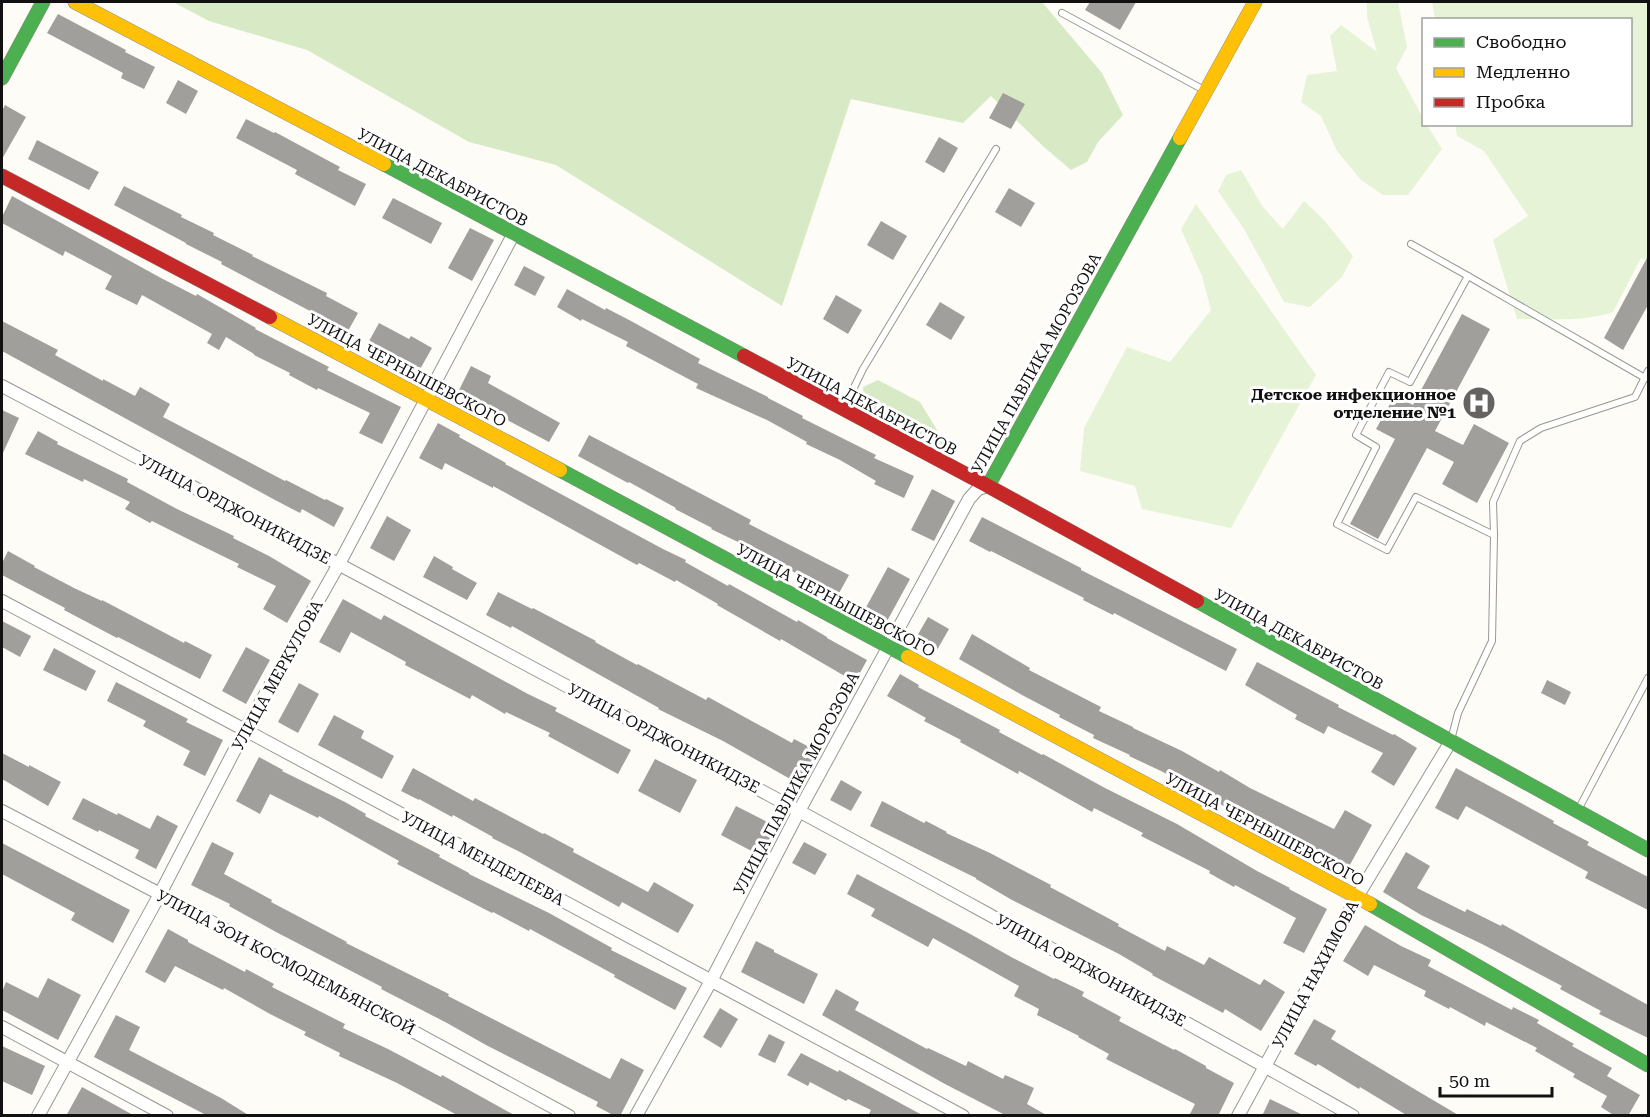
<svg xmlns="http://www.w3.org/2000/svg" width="1650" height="1117" font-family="'Roboto Serif',serif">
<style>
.green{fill:#e7f3d7}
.forest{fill:#d8eac5}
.building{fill:#a19f9c}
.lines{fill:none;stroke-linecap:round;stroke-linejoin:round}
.lane-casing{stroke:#979795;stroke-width:8}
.street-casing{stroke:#979795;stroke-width:14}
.fast-casing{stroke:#8e8d8b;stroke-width:15}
.slow-casing{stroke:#8e8d8b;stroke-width:15}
.jam-casing{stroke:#8e8d8b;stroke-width:15}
.lane{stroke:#fffffe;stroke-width:6}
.street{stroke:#fffffe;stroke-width:12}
.fast{stroke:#4caf50;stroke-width:14}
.slow{stroke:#ffc107;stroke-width:14}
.jam{stroke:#c62828;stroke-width:14}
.labels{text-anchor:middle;stroke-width:6;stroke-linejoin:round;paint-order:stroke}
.street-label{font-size:16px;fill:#111;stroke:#fff}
.poi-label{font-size:16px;font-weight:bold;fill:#111;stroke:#fff;text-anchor:end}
</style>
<rect width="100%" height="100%" fill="#fdfcf7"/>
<!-- green -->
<g class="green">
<polygon points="1367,2 1398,2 1407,47 1396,68 1423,118 1424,124 1427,125 1442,149 1408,195 1383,195 1361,180 1337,151 1321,116 1301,102 1307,75 1337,71 1330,36 1341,25 1377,52 1367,17"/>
<path d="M1432,2H1648V261L1641,258L1613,312C1586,322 1546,319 1517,319L1493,240L1528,216L1484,151L1457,136L1455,125L1630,124V20L1435,19Z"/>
<polygon points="1241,170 1263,207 1283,229 1304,201 1324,220 1353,256 1342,277 1310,307 1284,302 1244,229 1218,191 1226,175"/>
<polygon points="1196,204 1316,375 1231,528 1142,509 1135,486 1080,471 1084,428 1127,347 1170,362 1211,310 1202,276 1181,229"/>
</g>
<!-- forest -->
<g class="forest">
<polygon points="173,2 1042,2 1102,73 1123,115 1098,142 1087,162 1071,170 1044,147 991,96 963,123 851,99 782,306 556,165 469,142 307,50 209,21"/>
<polygon points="878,380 920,402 946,445 934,446 913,433 894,425 876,425 865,405 863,387"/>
</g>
<!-- building -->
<g class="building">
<polygon points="1090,2 1136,2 1120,30 1085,10"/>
<polygon points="58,14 126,50 125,52 155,67 144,89 121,78 123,73 47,33"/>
<polygon points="178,80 198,91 186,114 166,103"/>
<polygon points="1003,93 1025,104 1011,129 989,118"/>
<polygon points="5,105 26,117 2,159 2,111"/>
<polygon points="246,119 274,133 275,132 340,167 338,170 366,184 355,206 295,174 297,170 236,138"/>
<polygon points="939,137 958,148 944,173 925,162"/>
<polygon points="37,140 99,172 89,190 28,159"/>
<polygon points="124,186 182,215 181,217 214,233 213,235 253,255 252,256 327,293 326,296 358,313 348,331 221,264 222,262 186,244 186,243 114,205"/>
<polygon points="1009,188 1035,203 1021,227 995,212"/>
<polygon points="12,196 161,278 196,296 197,294 256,328 255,329 329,367 327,370 401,407 382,444 359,433 370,413 318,388 317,390 289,375 290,373 254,355 254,354 226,337 219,350 207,343 212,334 142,295 137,305 105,289 112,276 65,251 63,256 2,223 2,217"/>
<polygon points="393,198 442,223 431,244 382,218"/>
<polygon points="881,221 907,236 893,260 867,245"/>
<polygon points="470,228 494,240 472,281 448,268"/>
<polygon points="1648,256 1648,305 1623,350 1604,338"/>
<polygon points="524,266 545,277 535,296 514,285"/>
<polygon points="567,289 605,310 606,308 631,321 700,359 698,363 768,397 768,398 803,416 802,418 876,455 874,458 914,476 904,498 874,484 876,481 840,460 806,444 807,442 767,420 696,388 698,384 626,346 628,342 582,319 581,321 557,307"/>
<polygon points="836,295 862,310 848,334 823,319"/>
<polygon points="940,302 965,317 951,340 926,325"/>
<polygon points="1462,314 1490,329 1435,431 1463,445 1474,424 1509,443 1477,503 1442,484 1454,462 1427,448 1378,539 1350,524 1395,439 1376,429 1395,395 1413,405"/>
<polygon points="2,321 58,350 55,355 103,381 103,379 135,396 140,387 170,404 163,417 285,481 286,480 325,500 326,499 344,508 334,527 302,509 300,513 275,500 2,351"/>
<polygon points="379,323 409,339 411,336 432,348 419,371 368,343"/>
<polygon points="471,366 491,376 488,383 560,423 549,442 494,413 496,411 458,392"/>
<polygon points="2,410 19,418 2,455"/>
<polygon points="438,423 460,435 459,437 506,463 505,464 663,549 686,560 685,562 728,586 729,584 797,622 798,620 827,637 827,638 867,660 855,682 781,639 780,641 717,605 718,604 676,580 675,582 639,563 637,565 493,486 493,488 445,463 442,470 419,458"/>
<polygon points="38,431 58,442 57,444 128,479 127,482 177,509 234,536 233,538 269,556 311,581 287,623 263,609 276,586 237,567 239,564 198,544 152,521 150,523 125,509 130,502 84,479 83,482 25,454"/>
<polygon points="589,435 751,520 749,524 849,575 838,595 786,568 788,566 711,529 712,528 675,509 676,508 629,482 628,483 578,456"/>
<polygon points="932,489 955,501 934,541 911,530"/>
<polygon points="387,516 411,530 394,561 370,548"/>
<polygon points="982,517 1081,568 1081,570 1237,649 1226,671 1114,613 1113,615 1083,600 1084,598 991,551 990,552 969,541"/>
<polygon points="8,551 35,566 34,567 74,588 102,601 102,600 184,643 185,641 212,655 200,679 118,637 117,638 64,610 65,608 2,575 2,563"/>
<polygon points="434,556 453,567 452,569 477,583 467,600 423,577"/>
<polygon points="888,567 910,579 886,623 864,611"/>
<polygon points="498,592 532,609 533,608 596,641 595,642 637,665 638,664 706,700 708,697 792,743 794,739 817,751 799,784 723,741 658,709 659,708 512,626 511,628 486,615"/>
<polygon points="343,599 381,620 384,615 528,694 557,708 555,711 631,750 618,774 548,736 550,733 506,712 505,714 472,695 470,699 405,665 406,662 351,632 340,653 319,642"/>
<polygon points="928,617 949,629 937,650 916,638"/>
<polygon points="2,621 31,636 20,657 2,647"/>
<polygon points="972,634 1030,668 1029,670 1101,707 1099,711 1133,727 1133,728 1182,751 1219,772 1220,770 1250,788 1334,829 1345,810 1372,825 1347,870 1307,848 1305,850 1279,837 1161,771 1129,756 1130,755 1093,738 1094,735 1059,717 1060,715 1022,695 959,659"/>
<polygon points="246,647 270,660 246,704 222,691"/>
<polygon points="54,648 96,671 86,691 43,670"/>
<polygon points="1257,662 1339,705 1338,707 1393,735 1394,734 1417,748 1394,786 1371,772 1383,753 1328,726 1324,734 1295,719 1297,715 1245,685"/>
<polygon points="900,674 919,685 918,687 1000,730 999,732 1042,755 1043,754 1105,788 1177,824 1257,871 1290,888 1289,889 1327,909 1304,953 1283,943 1296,918 1235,885 1234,887 1209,873 1210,871 1141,836 1143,833 1094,808 1092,812 1019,771 1018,774 960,742 961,740 924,721 926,718 887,696"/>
<polygon points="1547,680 1571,692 1565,705 1541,693"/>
<polygon points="116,682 188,719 186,722 223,740 205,776 183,765 190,751 143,726 146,721 107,701"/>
<polygon points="299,683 319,694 298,733 278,722"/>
<polygon points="334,715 364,731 361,738 394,756 382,779 318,745"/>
<polygon points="2,753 29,767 29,765 61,782 48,806 2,779"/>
<polygon points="259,757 283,770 282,771 345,802 366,814 365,816 440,855 439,857 469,873 469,874 549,913 612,948 611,950 687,988 675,1010 614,977 615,975 530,929 529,931 493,912 492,913 397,864 399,861 319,816 318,818 270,794 260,814 236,801"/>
<polygon points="655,759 697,780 680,813 638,791"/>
<polygon points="413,768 473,801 475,798 543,834 544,833 574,849 573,852 648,892 654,882 694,905 678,933 622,902 619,907 520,852 492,838 493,837 453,815 452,817 419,799 419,800 401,791"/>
<polygon points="1456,768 1554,821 1553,823 1589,842 1587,845 1648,877 1648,910 1585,878 1588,872 1466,806 1458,820 1435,808"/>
<polygon points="841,780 862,792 851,811 830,800"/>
<polygon points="83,798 117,815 118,813 150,829 157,815 178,826 156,869 135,858 139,850 99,830 98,832 72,819"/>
<polygon points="882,801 924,823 926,821 947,832 946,833 990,853 1051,885 1050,887 1119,924 1118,926 1165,951 1167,946 1204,965 1209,957 1260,985 1264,979 1285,992 1261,1031 1225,1009 1223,1013 1152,975 1153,974 1119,954 1012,900 976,879 976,878 870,826"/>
<polygon points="736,806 779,828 763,857 721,835"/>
<polygon points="212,842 234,853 224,874 272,900 271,902 347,942 346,943 449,994 448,996 610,1079 621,1058 644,1070 620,1116 615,1116 596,1106 598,1102 486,1045 447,1023 381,989 382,987 276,932 229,906 230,904 191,885"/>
<polygon points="804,842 827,854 815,875 792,863"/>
<polygon points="2,843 130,910 113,943 71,920 75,913 2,874"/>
<polygon points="1406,852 1430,866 1417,888 1465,912 1467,909 1501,926 1502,924 1648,1005 1648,1038 1599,1014 1601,1011 1560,989 1562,986 1482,944 1421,915 1383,892"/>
<polygon points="857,874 972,935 1013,958 1054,979 1055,978 1084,992 1082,996 1121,1017 1119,1021 1174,1050 1175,1049 1206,1066 1206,1068 1234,1083 1218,1116 1189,1116 1195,1104 1106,1059 1109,1054 1078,1037 1079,1036 1037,1015 1039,1009 1014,996 1019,986 933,938 928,947 871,916 875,909 847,894"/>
<polygon points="1365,925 1401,946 1431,960 1428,966 1512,1010 1513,1007 1539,1020 1537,1023 1574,1044 1572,1046 1612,1068 1607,1076 1640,1095 1628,1116 1615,1116 1601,1107 1607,1096 1573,1077 1575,1074 1535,1051 1537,1048 1486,1022 1485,1026 1450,1007 1449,1009 1424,996 1426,991 1374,965 1368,976 1343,961"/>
<polygon points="168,929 188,940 188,942 245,972 246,969 274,984 272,987 345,1024 343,1028 388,1049 441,1077 442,1075 516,1116 459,1116 397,1083 339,1056 340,1053 304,1035 306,1032 270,1014 224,988 223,990 175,966 165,983 145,972"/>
<polygon points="756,941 774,950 774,952 818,974 804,1004 741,972"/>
<polygon points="48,978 81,995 58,1040 2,1010 2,992 6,982 38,998"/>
<polygon points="836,989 859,1002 855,1010 927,1049 928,1048 966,1066 968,1061 1003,1079 1005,1075 1034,1088 1027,1104 1048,1116 1007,1116 945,1084 822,1015"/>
<polygon points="720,1008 738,1019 721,1048 703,1037"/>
<polygon points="116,1015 140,1027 129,1050 221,1098 250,1116 208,1116 94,1057"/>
<polygon points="1314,1019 1336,1031 1331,1039 1416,1090 1460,1116 1408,1116 1360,1087 1359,1089 1318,1064 1316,1066 1294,1054"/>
<polygon points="769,1034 785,1042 775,1063 758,1055"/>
<polygon points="2,1046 45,1066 32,1095 2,1081"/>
<polygon points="801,1053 838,1072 839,1070 924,1116 868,1116 871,1110 848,1099 846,1101 810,1082 808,1086 787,1075"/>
<polygon points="82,1087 135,1116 66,1116"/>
<polygon points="1270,1099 1305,1116 1262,1116"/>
</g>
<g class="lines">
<!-- lane casing -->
<g class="lane-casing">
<g id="lane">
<polyline points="1062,13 1204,90"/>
<polyline points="1411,244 1468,276"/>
<polyline points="844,408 863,369 996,149"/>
<polyline points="1494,535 1416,497 1387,550 1337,524 1376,447 1356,435 1389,372 1410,382 1468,276 1645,378"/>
<polyline points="1451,740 1458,713 1492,641 1494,535 1493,502 1520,441 1541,428 1635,397 1648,371"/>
<polyline points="1578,810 1648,678"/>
</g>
</g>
<!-- street casing -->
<g class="street-casing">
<g id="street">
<path d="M2,386C332,560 661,735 988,914C1110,981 1232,1047 1353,1116"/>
<polyline points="2,601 245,730 963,1116"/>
<polyline points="2,811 160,894 569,1116"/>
<polyline points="2,1027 167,1116"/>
<polyline points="38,1116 160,894 245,730 339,564 514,233"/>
<polyline points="636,1116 711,981 799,811 969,499 978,489 988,486"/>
<polyline points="1238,1116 1357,897 1451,741"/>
</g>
</g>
<!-- fast casing -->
<g class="fast-casing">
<g id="fast">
<polyline points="2,78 43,2"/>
<polyline points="384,164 744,356"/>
<polyline points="560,470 908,657"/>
<polyline points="988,486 1180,138"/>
<polyline points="1197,601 1648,850"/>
<polyline points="1370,904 1648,1065"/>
</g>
</g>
<!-- slow casing -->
<g class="slow-casing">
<g id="slow">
<polyline points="75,2 384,164"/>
<polyline points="1180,138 1255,2"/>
<polyline points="270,317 560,470"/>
<polyline points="908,657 1370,904"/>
</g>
</g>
<!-- jam casing -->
<g class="jam-casing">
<g id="jam">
<polyline points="2,176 270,317"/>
<polyline points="744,356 988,486 1197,601"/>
</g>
</g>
<!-- lane -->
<use href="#lane" class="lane"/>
<!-- street -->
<use href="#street" class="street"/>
<!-- fast -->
<use href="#fast" class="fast"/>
<!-- slow -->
<use href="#slow" class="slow"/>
<!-- jam -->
<use href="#jam" class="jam"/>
</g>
<!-- icons -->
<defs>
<g id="hospital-disc" transform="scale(1.725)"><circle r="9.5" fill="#646362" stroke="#fff"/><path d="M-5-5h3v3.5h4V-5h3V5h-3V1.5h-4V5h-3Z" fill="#fff"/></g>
</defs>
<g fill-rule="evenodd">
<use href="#hospital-disc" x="1479" y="403"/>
</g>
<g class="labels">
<!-- street labels -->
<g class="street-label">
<text transform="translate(443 177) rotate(28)" y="6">УЛИЦА ДЕКАБРИСТОВ</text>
<text transform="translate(1036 363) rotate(-61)" y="6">УЛИЦА ПАВЛИКА МОРОЗОВА</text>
<text transform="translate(407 370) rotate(28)" y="6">УЛИЦА ЧЕРНЫШЕВСКОГО</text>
<text transform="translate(872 406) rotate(28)" y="6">УЛИЦА ДЕКАБРИСТОВ</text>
<text transform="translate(235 509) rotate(28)" y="6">УЛИЦА ОРДЖОНИКИДЗЕ</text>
<text transform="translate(836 600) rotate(28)" y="6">УЛИЦА ЧЕРНЫШЕВСКОГО</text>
<text transform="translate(1299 639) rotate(29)" y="6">УЛИЦА ДЕКАБРИСТОВ</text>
<text transform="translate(277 675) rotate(-61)" y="6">УЛИЦА МЕРКУЛОВА</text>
<text transform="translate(664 738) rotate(28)" y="6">УЛИЦА ОРДЖОНИКИДЗЕ</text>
<text transform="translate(796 783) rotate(-62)" y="6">УЛИЦА ПАВЛИКА МОРОЗОВА</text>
<text transform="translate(1265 829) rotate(28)" y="6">УЛИЦА ЧЕРНЫШЕВСКОГО</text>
<text transform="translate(483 858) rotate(28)" y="6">УЛИЦА МЕНДЕЛЕЕВА</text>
<text transform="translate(286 962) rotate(28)" y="6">УЛИЦА ЗОИ КОСМОДЕМЬЯНСКОЙ</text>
<text transform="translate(1091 970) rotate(29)" y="6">УЛИЦА ОРДЖОНИКИДЗЕ</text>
<text transform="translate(1315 974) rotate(-62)" y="6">УЛИЦА НАХИМОВА</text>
</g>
<!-- poi labels -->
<g class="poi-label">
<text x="1456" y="400">Детское инфекционное<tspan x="1456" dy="18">отделение №1</tspan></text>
</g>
</g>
<!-- border -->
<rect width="1650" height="1117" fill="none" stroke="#111111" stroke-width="6"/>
<!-- legend -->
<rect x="1422" y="18" width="210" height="108" fill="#ffffff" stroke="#a0a0a0" stroke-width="1.5"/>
<rect x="1434" y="38" width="30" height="9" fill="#4caf50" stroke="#a0a0a0" stroke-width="1.5"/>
<text x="1476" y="48" font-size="18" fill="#111111">Свободно</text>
<rect x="1434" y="68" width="30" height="9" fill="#ffc107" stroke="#a0a0a0" stroke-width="1.5"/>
<text x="1476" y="78" font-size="18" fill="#111111">Медленно</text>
<rect x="1434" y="98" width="30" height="9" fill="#c62828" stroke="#a0a0a0" stroke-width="1.5"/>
<text x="1476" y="108" font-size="18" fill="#111111">Пробка</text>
<!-- scale -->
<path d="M1440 1087v9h112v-9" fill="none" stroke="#111111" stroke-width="3"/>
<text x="1449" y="1087" font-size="18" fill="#111111" stroke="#ffffff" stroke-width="4.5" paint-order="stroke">50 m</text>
</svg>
